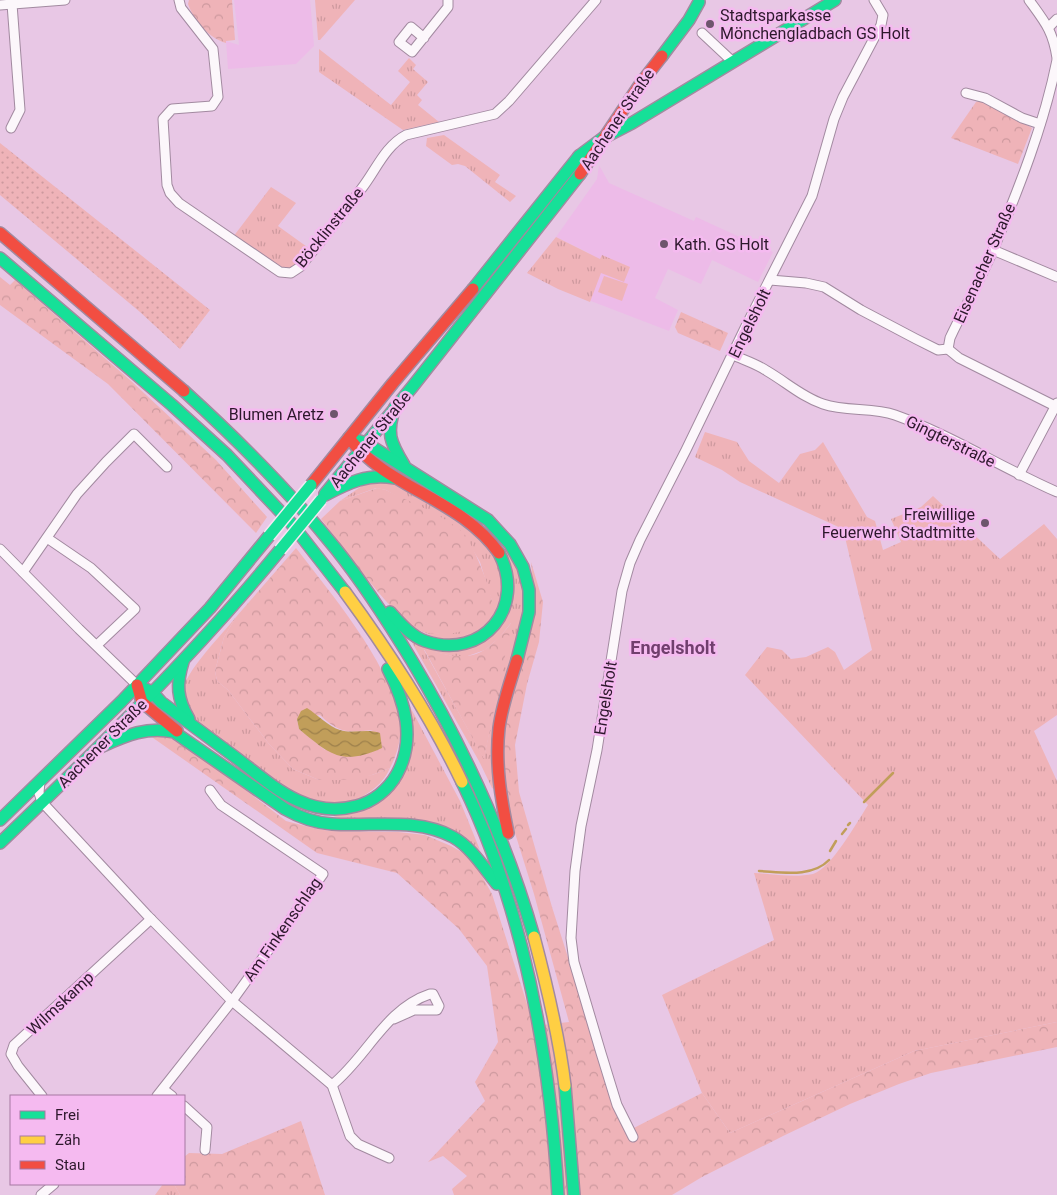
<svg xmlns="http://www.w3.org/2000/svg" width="1057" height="1195" font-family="Roboto,sans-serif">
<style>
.built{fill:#edbbe8}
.grass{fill:url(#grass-tufts);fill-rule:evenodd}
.forest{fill:url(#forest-crowns);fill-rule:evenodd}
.garden{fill:url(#garden-dots)}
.pitch{fill:#efb3b8}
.water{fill:url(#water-waves)}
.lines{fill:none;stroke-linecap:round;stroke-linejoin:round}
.stream{stroke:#c19e5a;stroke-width:2.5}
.street-casing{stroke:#a28aa0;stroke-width:11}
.fast-casing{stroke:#a28aa0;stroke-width:14}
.slow-casing{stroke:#a28aa0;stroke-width:14}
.jam-casing{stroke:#a28aa0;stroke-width:14}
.street{stroke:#fcf7fb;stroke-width:9}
.fast{stroke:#16e098;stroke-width:11}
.slow{stroke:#ffcf43;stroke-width:11}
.jam{stroke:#f24e42;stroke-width:11}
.fast-bridge-casing{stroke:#f5e6f3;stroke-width:14;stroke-linecap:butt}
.fast-bridge{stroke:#16e098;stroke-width:11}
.poi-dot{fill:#6e556d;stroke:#f5baf0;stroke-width:2}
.labels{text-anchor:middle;stroke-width:5;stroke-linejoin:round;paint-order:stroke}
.poi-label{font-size:16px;fill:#2d182c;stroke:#f5baf0;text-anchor:start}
.street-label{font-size:16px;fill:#2d182c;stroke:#f5baf0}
.neighbourhood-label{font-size:18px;font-weight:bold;fill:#713f6e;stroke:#f5baf0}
</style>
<defs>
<pattern id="grass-tufts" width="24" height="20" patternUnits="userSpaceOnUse" patternTransform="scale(1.25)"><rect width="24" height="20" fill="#efb3b8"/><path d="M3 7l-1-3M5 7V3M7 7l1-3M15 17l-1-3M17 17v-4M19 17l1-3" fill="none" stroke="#cd999e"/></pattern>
<pattern id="forest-crowns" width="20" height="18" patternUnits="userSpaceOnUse" patternTransform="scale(1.25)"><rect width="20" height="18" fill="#efb3b8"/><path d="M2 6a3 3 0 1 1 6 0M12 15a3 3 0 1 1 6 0" fill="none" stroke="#cd999e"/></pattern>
<pattern id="garden-dots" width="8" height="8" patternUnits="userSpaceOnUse" patternTransform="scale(1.25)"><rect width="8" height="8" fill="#efb3b8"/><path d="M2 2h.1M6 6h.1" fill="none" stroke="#cd999e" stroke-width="1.8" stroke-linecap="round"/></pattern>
<pattern id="water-waves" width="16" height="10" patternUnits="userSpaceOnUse" patternTransform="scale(1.25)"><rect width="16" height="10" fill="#c19e5a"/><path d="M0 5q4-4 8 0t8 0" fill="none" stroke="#9d804b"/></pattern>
</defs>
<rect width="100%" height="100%" fill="#e8c7e5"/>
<!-- built -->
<g class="built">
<polygon points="234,0 310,0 314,46 296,64 228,69 226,41 239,45"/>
<polygon points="599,165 609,183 694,221 696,217 773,252 758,282 712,260 701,284 668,269 655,298 678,310 669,331 557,288 589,253 556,237 597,179"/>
</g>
<!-- grass -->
<g class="grass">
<polygon points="315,0 355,0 320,40 318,40"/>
<polygon points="319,49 391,105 410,82 398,71 409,58 416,65 413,69 428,82 417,95 422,100 418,105 439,122 403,130 319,72"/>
<polygon points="444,135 500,175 495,182 516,196 510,202 465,166 458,164 452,165 426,146 427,138"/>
<polygon points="271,187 296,203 278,226 310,249 294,268 284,270 233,237"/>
<polygon points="556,237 600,259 602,255 630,267 624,282 601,273 590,302 558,289 527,273"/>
<path d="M705,432L737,442L749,461L779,483L800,454L815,450L823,442L867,517L875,521L883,550L901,542L891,519L921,507L933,496L1000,559L1044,524L1057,539V715L1034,731L1057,781V1022L914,1051L730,1133L702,1093L662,995L774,940L754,873C773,874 794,878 813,874C831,869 857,822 868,805L745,675L767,647L782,650L791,659L806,657L828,647L835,652L844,670L872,650L843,529L740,482L722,470L695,457Z"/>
<path d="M369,481C376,481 385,481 392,482C401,484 410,493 418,498C445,514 486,534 498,566C510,600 490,635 454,639C443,641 431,636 421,631L442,634L492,601L480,562L464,535L386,490L376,488L340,501Z"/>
<path d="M510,549L522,581L524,607L494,789L492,788L480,763L409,637L450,650L505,620L500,550ZM511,623L484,758L424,650L462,658L485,650L499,638Z"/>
<path d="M236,617L224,637L215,671L217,681L228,690L269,744L293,769L319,780L372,775L390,768C385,780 376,788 365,795C323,822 275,780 242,756C220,740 182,722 183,691C183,674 224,632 236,617Z"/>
<polygon points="407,701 460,801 480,850 458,832 344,820 323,812 395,786"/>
<polygon points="163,1184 174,1184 180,1195 155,1195"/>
</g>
<!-- forest -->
<g class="forest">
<path d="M189,0H232L235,40L226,41V43C209,38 194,21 188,4Z"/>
<polygon points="983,100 1032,128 1018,164 951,138 976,102"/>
<polygon points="0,277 10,285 15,280 130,380 216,460 267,517 256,533 108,384 0,305"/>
<polygon points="681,312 728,333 720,351 678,333 675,327"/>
<path d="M377,488L386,490C408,501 449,517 465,535C473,545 491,589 492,601C494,631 442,639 421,631C397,623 340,543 321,519L340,501Z"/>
<path d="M296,548C331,594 387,659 399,716C403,735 398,752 390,768L372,775L351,780H319L293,769L269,744L228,690L217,681L215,671L224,637L236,617ZM320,715C339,733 347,733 373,730L325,750L299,729L297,719Z"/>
<polygon points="531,562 543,602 539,642 527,684 515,745 519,792 552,907 618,1115 628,1131 702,1093 730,1133 914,1051 1057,1022 1057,1047 931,1073 899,1084 850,1104 783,1136 702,1177 672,1195 454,1195 452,1189 467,1176 443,1156 428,1162 485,1101 475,1082 498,1042 487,966 459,929 397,873 317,853 146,733 162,733 210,763 286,821 317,829 331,831 398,832 425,835 451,846 467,855 478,869 492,894 534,1026 569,1022 534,894 510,817 503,780 506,716 533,586"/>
<path d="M512,622L484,759L424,649C470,662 482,660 512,622Z"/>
<polygon points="301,1121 325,1195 180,1195 174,1184 184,1184 184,1157 189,1153 222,1154"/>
</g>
<!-- garden -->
<polygon class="garden" points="0,143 210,310 180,349 140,312 0,195"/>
<!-- pitch -->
<polygon class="pitch" points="604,276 628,284 622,301 598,292"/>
<!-- water -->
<path class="water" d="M307,708C318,715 329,727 340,730C353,734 367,728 380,733L382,748C342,766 330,755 299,729L297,719L301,711Z"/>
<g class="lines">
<!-- stream -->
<g class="stream">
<polyline points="864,802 893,773"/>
<polyline points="848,825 850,823"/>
<polyline points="842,834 846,829"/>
<polyline points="830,851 836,841"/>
<path d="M759,871C781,872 812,878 829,860"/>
</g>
<!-- street casing -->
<g class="street-casing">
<g id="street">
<path d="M179,0L181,8L213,49L218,97L212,106L172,109L163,119L167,185L170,193L179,203L280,272L291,273L300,267C321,241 342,215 362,188C376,170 385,146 406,135L495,114L509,101L596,0"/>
<path d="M1029,0C1045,22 1053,31 1057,58"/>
<polyline points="0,5 65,0"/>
<polyline points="1049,27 1057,19"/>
<polyline points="702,33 733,62"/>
<polyline points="424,38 411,27 399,42 412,52 448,7 448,0"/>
<polyline points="966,93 985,98 1022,118 1040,124"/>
<polyline points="11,128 20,110 12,4"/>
<polyline points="993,250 1057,277"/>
<polyline points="770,280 806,283 824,287 861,310 916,339 938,350 948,349"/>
<path d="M733,355C744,360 757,364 767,371C786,382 802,397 823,404C846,412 873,407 895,415C951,435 1002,468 1057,492"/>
<path d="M1055,406L959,358L948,349L950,338C964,308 981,279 994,248C1019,188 1044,125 1057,60"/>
<polyline points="1019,475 1057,403"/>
<polyline points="47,538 91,568 135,609 97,645"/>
<polyline points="0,549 79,629 137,685"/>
<polyline points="23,572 77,494 106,462 134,434 167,467"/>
<polyline points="40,781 39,793 42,802 148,916 232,1001 332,1085 350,1136 358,1144 389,1158"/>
<path d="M332,1085C367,1057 385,1009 430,994H433L439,1006L437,1010H414L394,1019"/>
<polyline points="163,1089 172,1096"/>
<polyline points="42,1096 18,1066 11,1054 14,1045 151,919"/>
<polyline points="157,1096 232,1001 323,874 221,805 210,790"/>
<polyline points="184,1106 207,1127 205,1150"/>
<polyline points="633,1137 617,1105 601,1053 574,962 571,938 575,871 581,826 597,750 622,591 630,563 640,540 686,450 746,326 812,196 834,119 843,97 881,25 883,15 874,0"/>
<polyline points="41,1195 54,1184"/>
</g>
</g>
<!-- fast casing -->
<g class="fast-casing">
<g id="fast">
<polyline points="662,56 689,20 699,2"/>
<polyline points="579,156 603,138 632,123 835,0"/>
<polyline points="0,258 172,405 227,455 291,523 345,592"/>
<polyline points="473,289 579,156"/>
<path d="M184,391C238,440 290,492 336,549C364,584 389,623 412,661C464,748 506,839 534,937"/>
<path d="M395,407C386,433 390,442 404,465"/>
<polyline points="349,438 366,443 488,520 510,544 523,567 529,590 529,612 517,660"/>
<polyline points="325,494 413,386 580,174"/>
<path d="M325,495C348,483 368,473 394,478"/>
<path d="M390,612C400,623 411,636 425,641C483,661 527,607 499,553"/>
<path d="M183,662C176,684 177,699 189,719"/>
<path d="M137,685L152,692L161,702C184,719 208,737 231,754C269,782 305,820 356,806C373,802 388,790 397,774C416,739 405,702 388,669"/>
<path d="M100,747C125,736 146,726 174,732L285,809C299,817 316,823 332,824C371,827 417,817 453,837C471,847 484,868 497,884"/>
<path d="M462,782C524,909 550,1055 558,1195"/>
<polyline points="0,820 122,701 210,608 269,536"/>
<path d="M0,843C98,749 194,655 280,550"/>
<polyline points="565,1086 574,1195"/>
</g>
</g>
<!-- slow casing -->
<g class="slow-casing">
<g id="slow">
<path d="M345,592C389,652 430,715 462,782"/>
<path d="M534,937C547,986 559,1035 565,1086"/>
</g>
</g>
<!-- jam casing -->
<g class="jam-casing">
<g id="jam">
<polyline points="580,174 641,83 662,56"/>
<polyline points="0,233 184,391"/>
<path d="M349,438C388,489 460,498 499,553"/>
<polyline points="311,485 393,383 473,289"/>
<polyline points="137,685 142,702 177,731"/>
<path d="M508,833C501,799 495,764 499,728C502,705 510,683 517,660"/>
</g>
</g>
<!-- street -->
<use href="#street" class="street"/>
<!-- fast -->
<use href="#fast" class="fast"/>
<!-- slow -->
<use href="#slow" class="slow"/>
<!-- jam -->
<use href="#jam" class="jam"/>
<!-- fast-bridge casing -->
<g class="fast-bridge-casing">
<g id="fast-bridge">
<polyline points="269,536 311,485"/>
<polyline points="280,550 321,500"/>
</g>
</g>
<!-- fast-bridge -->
<use href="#fast-bridge" class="fast-bridge"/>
</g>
<!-- markers -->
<g class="poi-dot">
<circle cx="710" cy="24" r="5"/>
<circle cx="664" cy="244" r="5"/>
<circle cx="334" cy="414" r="5"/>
<circle cx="985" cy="523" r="5"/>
</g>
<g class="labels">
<!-- poi labels -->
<g class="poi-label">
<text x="720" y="21">Stadtsparkasse<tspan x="720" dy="18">Mönchengladbach GS Holt</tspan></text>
<text x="674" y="250">Kath. GS Holt</text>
<text x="324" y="420" text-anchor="end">Blumen Aretz</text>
<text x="975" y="520" text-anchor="end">Freiwillige<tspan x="975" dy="18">Feuerwehr Stadtmitte</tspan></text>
</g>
<!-- street labels -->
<g class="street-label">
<text transform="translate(617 119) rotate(-56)" y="6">Aachener Straße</text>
<text transform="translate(329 227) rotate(-51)" y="6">Böcklinstraße</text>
<text transform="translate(984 263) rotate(-66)" y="6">Eisenacher Straße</text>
<text transform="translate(749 323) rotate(-64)" y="6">Engelsholt</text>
<text transform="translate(370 439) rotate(-51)" y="6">Aachener Straße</text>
<text transform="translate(951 441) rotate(26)" y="6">Gingterstraße</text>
<text transform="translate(605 698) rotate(-81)" y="6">Engelsholt</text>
<text transform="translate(102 743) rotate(-45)" y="6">Aachener Straße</text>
<text transform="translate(282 929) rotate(-55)" y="6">Am Finkenschlag</text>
<text transform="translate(60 1003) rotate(-43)" y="6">Wilmskamp</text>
</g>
<!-- neighbourhood labels -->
<g class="neighbourhood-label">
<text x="673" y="654">Engelsholt</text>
</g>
</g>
<!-- legend -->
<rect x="10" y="1095" width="175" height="90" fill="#f5baf0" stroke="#a579a2"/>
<rect x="20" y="1111" width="25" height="8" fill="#16e098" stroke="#a579a2"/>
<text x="55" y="1120" font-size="15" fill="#2d182c">Frei</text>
<rect x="20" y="1136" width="25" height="8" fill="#ffcf43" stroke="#a579a2"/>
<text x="55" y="1145" font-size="15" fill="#2d182c">Zäh</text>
<rect x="20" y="1161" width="25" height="8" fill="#f24e42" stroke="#a579a2"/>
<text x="55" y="1170" font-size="15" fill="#2d182c">Stau</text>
</svg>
